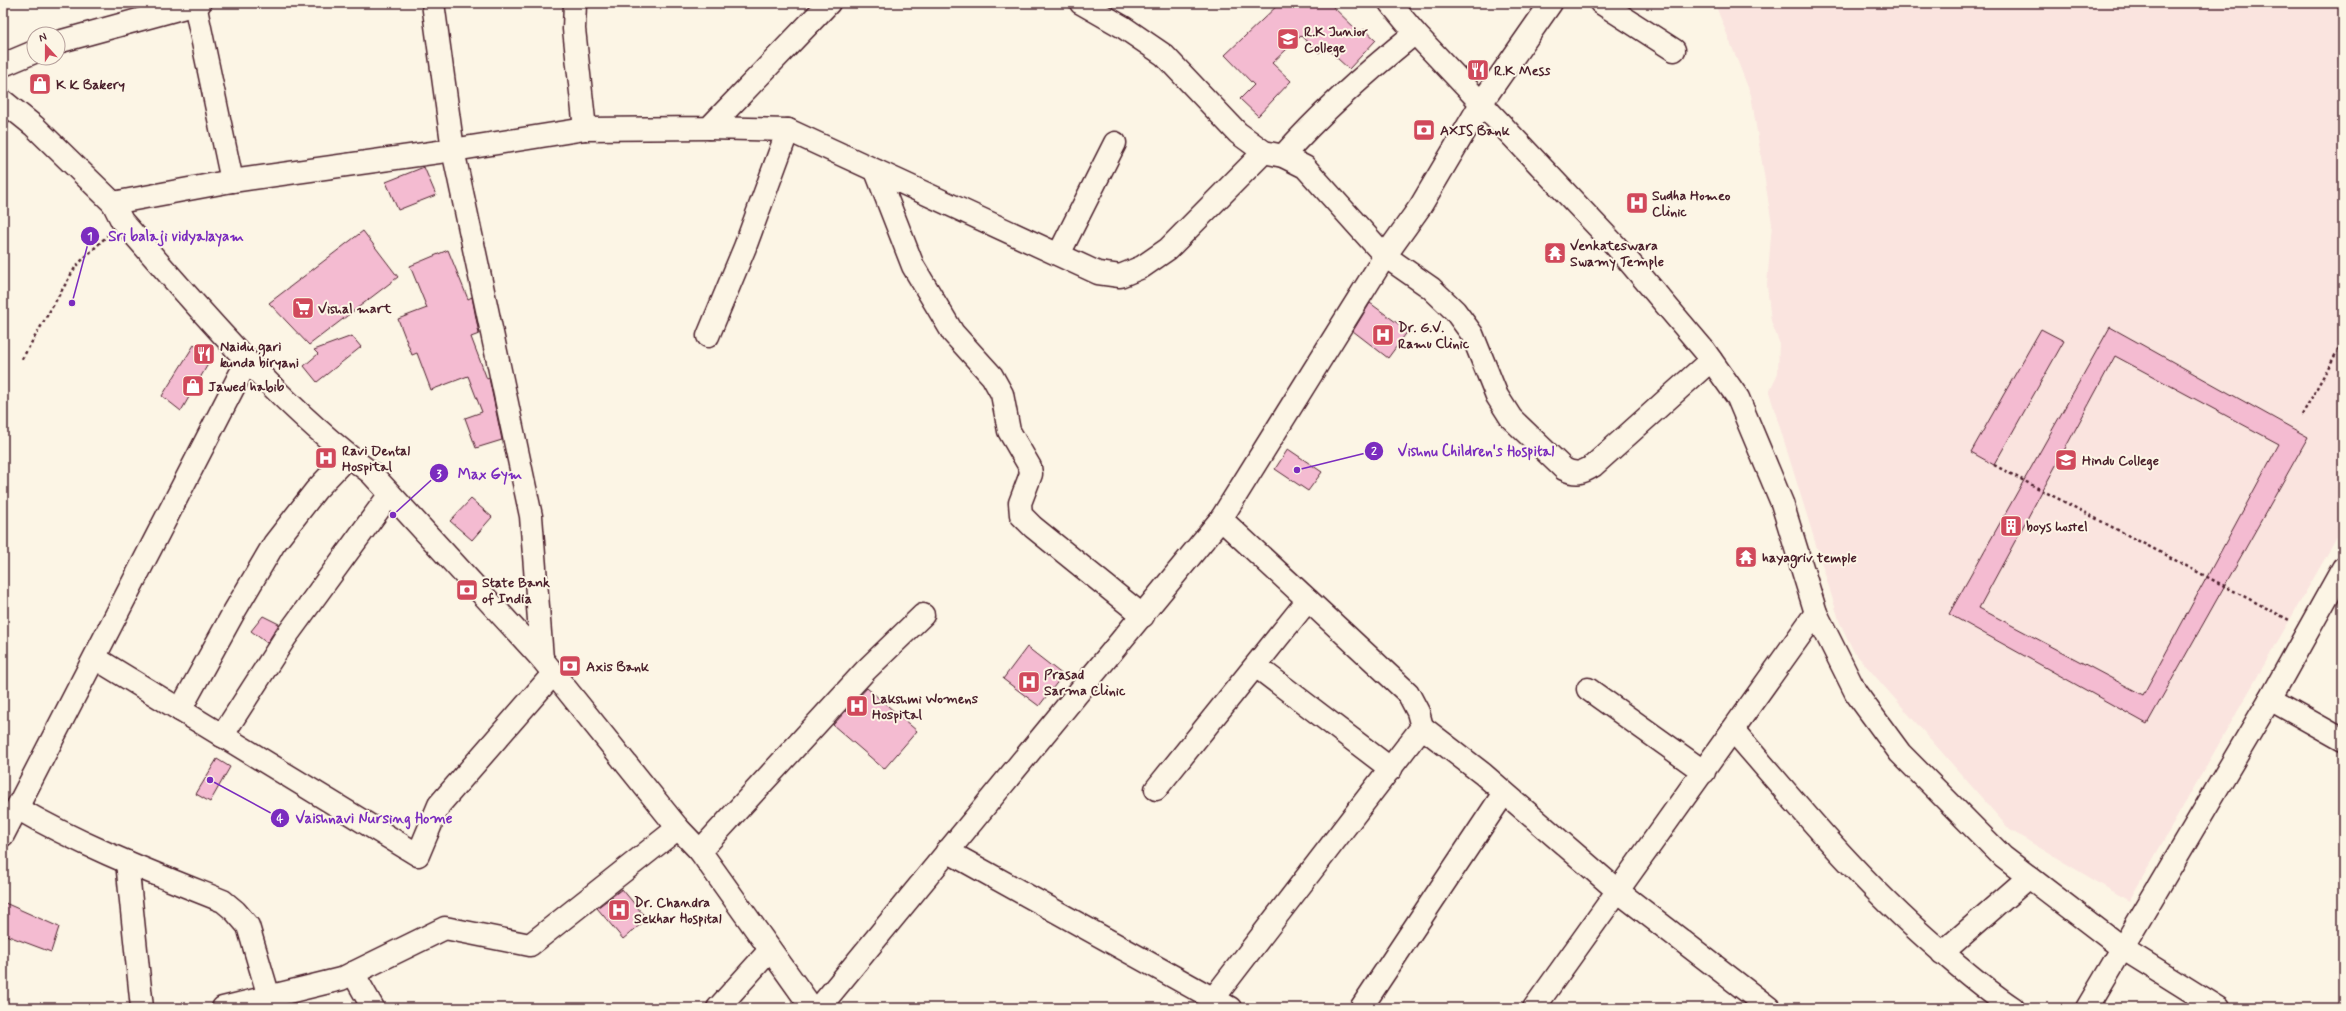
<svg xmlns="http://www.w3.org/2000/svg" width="2346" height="1011" font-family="Mynerve,sans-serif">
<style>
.built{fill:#fae4df}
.building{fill:#f4bbd1;stroke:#4a1f2b;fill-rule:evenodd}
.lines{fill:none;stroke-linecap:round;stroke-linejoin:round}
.minor-casing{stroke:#4a1f2b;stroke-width:25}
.path{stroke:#4a1f2b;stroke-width:2.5;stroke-dasharray:3 3;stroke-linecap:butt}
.minor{stroke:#fcf5e5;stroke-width:22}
.labels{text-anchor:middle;stroke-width:4;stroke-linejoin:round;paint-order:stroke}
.poi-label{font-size:14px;font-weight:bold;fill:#4a1f2b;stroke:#fcf5e5;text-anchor:start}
.leader{fill:none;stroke:#7b2cbf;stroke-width:1.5}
.callout-dot{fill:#7b2cbf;stroke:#fcf5e5;stroke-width:1.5}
.mark-label{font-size:12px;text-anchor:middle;font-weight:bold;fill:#fff}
.callout-label{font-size:15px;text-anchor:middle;font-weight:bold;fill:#7b2cbf;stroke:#fcf5e5;stroke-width:4;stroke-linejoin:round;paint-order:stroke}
</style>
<rect width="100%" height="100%" fill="#fcf5e5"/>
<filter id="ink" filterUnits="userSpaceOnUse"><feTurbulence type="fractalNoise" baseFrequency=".025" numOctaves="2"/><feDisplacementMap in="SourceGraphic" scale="8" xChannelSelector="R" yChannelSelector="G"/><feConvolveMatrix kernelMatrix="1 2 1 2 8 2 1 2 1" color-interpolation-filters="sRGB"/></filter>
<g filter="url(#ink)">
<!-- built -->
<polygon class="built" points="1719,3 2343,3 2343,527 2129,901 2010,830 1854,652 1840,623 1769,392 1778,373 1779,342 1771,321 1767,285 1772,224 1751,95 1717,9"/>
<!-- building -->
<g class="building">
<polygon points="1280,3 1329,3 1360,33 1364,29 1376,40 1349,69 1325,47 1319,53 1301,36 1272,63 1291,81 1258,116 1240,99 1254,85 1225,55"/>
<polygon points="424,167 436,195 398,210 386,182"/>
<polygon points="363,231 398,277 309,345 269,303"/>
<polygon points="448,250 468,299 472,297 479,334 471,337 487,379 489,378 502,440 476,448 465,418 482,412 468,376 431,390 417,353 412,355 398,319 427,308 410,266"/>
<polygon points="1370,303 1408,331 1388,358 1353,331"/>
<path d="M2110,327L2308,437L2147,724L1949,614ZM2115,356L2279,444L2143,695L1979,608Z"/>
<polygon points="2041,329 2064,341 1994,465 1971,452"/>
<polygon points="352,336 361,347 317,382 304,366 318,354 314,350"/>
<polygon points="194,345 211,359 181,411 162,396"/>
<polygon points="1288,449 1322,472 1308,491 1275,469"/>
<polygon points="471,499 492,517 472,540 450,521"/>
<polygon points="263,616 279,624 267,643 251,631"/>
<polygon points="1027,647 1063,675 1039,706 1003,679"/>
<polygon points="867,688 917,731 884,769 833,725"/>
<polygon points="217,759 230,767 210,802 196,794"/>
<polygon points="622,889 647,919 623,939 597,908"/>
<polygon points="3,902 59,927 51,952 3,934"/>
</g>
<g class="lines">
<!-- minor casing -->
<g class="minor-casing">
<g id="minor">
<polyline points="433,3 453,150 531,516 542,659"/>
<polyline points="575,3 574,29 585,129"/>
<path d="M1081,3L1123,27L1164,55L1238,133L1264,152L1283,156L1305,167L1385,256L1431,288L1455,311L1472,334L1497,396L1511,418L1564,469C1576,475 1582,473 1593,466L1711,360"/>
<polyline points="1390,3 1415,33 1615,245 1704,350 1738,398 1782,503 1816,613 1856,693 1900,753 2003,857 2122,948 2218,1008"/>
<polyline points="1601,3 1674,50"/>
<polyline points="195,4 232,181"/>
<polyline points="58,42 200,3"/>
<polyline points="3,65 34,52"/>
<path d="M3,101L34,126L113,203L122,221C200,309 276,402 371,473L542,659L678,828L700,851L812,1008"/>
<polyline points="709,128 788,130 1098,273 1120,276 1142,267 1168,249 1264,152"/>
<path d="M1283,156C1323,110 1368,71 1415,33"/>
<polyline points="876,171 913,266 953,333 992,376 1002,394 1009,431 1030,467 1031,474 1020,503 1021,515 1033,527 1143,616"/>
<polyline points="113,203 232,181 453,150 585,129 709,128 829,3"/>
<polyline points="1059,254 1115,143"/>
<polyline points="708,336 745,247 788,130"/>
<polyline points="95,658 418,855 439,805 554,673"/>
<polyline points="1256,666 1391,769"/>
<polyline points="1588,689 1704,772"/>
<polyline points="2270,699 2343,740"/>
<polyline points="180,710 234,612 274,544 316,490 348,456"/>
<polyline points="1422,727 1483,774 1619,892 1769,1008"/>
<path d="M1733,730C1801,809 1868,891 1949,958C1970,976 1990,993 2013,1008"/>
<polyline points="222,736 285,638 390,494"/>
<polyline points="1156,789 1308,600"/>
<path d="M17,808C82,846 153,873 223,901L235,911L248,926L269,997"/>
<polyline points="3,835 247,361"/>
<polyline points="700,851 866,670 923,615"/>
<polyline points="947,851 1230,1008"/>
<polyline points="127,862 142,1008"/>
<polyline points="1942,953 2029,877"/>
<polyline points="353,973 373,1008"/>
<polyline points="1213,999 1422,727 1418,712 1408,693 1221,519"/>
<polyline points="223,1008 341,979 445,928 530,945 678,828"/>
<polyline points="718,1008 770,950"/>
<polyline points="819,1008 1221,519 1385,256 1420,207 1482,102 1551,3"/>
<polyline points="1361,1008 1504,793"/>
<polyline points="1534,1008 1816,613"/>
<polyline points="2087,1008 2270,699 2343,568"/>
</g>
</g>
<!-- path -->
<g class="path">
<polyline points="22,359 76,266 108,235"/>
<polyline points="2302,415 2343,341"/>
<polyline points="1994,465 2291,621"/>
</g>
<!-- minor -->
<use href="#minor" class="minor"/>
</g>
</g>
<!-- icons -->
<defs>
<g id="university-square" transform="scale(1.15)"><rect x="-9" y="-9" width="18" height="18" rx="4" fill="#d1495b" stroke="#fcf5e5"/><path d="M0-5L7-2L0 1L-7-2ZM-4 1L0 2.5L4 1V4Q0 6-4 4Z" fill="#fff"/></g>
<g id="restaurant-square" transform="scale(1.15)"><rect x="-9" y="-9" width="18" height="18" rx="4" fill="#d1495b" stroke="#fcf5e5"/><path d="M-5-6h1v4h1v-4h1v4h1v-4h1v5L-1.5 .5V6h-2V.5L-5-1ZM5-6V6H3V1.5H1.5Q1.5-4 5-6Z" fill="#fff"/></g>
<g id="shop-square" transform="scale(1.15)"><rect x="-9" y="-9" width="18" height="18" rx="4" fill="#d1495b" stroke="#fcf5e5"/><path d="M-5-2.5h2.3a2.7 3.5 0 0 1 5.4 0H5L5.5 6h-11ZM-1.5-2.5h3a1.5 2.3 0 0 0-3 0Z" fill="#fff"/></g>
<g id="bank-square" transform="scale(1.15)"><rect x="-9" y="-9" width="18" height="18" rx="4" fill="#d1495b" stroke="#fcf5e5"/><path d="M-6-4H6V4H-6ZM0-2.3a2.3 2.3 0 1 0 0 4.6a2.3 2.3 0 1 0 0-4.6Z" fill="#fff"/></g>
<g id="hospital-square" transform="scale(1.15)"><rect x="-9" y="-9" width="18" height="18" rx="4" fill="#d1495b" stroke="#fcf5e5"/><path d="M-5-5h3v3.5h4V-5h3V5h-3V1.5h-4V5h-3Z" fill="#fff"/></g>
<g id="temple-square" transform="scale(1.15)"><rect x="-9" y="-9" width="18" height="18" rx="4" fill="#d1495b" stroke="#fcf5e5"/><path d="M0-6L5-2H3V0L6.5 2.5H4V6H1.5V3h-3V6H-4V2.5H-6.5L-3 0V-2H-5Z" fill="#fff"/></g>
<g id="supermarket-square" transform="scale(1.15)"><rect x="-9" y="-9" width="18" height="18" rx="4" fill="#d1495b" stroke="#fcf5e5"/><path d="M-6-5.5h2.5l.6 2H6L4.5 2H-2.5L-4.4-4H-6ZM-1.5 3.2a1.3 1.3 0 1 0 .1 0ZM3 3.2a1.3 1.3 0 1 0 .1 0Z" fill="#fff"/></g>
<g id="building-square" transform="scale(1.15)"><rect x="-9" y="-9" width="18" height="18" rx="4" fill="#d1495b" stroke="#fcf5e5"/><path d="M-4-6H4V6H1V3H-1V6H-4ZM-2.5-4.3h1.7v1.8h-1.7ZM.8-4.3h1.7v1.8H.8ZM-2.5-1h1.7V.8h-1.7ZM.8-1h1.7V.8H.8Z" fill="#fff"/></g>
</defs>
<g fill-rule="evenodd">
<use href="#university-square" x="1288" y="39"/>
<use href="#restaurant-square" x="1478" y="70"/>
<use href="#shop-square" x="40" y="84"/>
<use href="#bank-square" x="1424" y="130"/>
<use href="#hospital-square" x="1637" y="203"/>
<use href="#temple-square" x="1555" y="253"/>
<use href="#supermarket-square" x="303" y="308"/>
<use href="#hospital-square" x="1383" y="335"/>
<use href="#restaurant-square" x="204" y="354"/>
<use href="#shop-square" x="193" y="386"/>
<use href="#hospital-square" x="326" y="458"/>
<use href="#university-square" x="2066" y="460"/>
<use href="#building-square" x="2011" y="526"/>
<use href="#temple-square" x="1746" y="557"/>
<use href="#bank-square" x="467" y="590"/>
<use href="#bank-square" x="570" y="666"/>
<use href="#hospital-square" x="1029" y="682"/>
<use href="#hospital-square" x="857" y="706"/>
<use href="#hospital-square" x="619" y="910"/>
</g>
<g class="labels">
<!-- poi labels -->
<g class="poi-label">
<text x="1304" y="36">R.K Junior<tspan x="1304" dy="16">College</tspan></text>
<text x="1494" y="75">R.K Mess</text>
<text x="56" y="89">K K Bakery</text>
<text x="1440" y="135">AXIS Bank</text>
<text x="1652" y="200">Sudha Homeo<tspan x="1652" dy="16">Clinic</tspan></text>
<text x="1570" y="250">Venkateswara<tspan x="1570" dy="16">Swamy Temple</tspan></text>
<text x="318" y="313">Vishal mart</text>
<text x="1398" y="332">Dr. G.V.<tspan x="1398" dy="16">Ramu Clinic</tspan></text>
<text x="220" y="351">Naidu gari<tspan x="220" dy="16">kunda biryani</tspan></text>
<text x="208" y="391">Jawed habib</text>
<text x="342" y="455">Ravi Dental<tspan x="342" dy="16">Hospital</tspan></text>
<text x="2082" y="465">Hindu College</text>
<text x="2026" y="531">boys hostel</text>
<text x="1762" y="562">hayagriv temple</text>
<text x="482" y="587">State Bank<tspan x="482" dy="16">of India</tspan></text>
<text x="586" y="671">Axis Bank</text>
<text x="1044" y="679">Prasad<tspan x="1044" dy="16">Sarma Clinic</tspan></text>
<text x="872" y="703">Lakshmi Womens<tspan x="872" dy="16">Hospital</tspan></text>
<text x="634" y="907">Dr. Chandra<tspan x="634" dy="16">Sekhar Hospital</tspan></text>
</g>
</g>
<!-- callouts -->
<path class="leader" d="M72 303L90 236M1297 470L1374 451M393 515L439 473M210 780L280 818"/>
<g class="callout-dot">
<circle cx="72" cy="303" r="4"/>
<circle cx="1297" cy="470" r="4"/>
<circle cx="393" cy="515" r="4"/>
<circle cx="210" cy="780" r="4"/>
<circle cx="90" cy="236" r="10"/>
<circle cx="1374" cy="451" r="10"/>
<circle cx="439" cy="473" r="10"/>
<circle cx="280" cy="818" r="10"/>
</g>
<g class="mark-label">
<text x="90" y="240">1</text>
<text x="1374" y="455">2</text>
<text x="439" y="478">3</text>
<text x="280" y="822">4</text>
</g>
<g class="callout-label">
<text x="176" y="241">Sri balaji vidyalayam</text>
<text x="1476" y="456">Vishnu Children's Hospital</text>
<text x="490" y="479">Max Gym</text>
<text x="374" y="823">Vaishnavi Nursing Home</text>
</g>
<!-- margin -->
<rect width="2346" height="1011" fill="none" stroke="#fcf5e5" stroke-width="16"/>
<rect x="8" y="8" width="2330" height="995" fill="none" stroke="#4a1f2b" stroke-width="1.5" filter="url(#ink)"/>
<!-- north arrow -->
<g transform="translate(46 46) rotate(339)"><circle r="19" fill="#fcf5e5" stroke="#b59f9b"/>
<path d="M0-3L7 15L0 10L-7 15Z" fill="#d1495b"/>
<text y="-6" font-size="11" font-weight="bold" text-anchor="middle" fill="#4a1f2b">N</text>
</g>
</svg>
